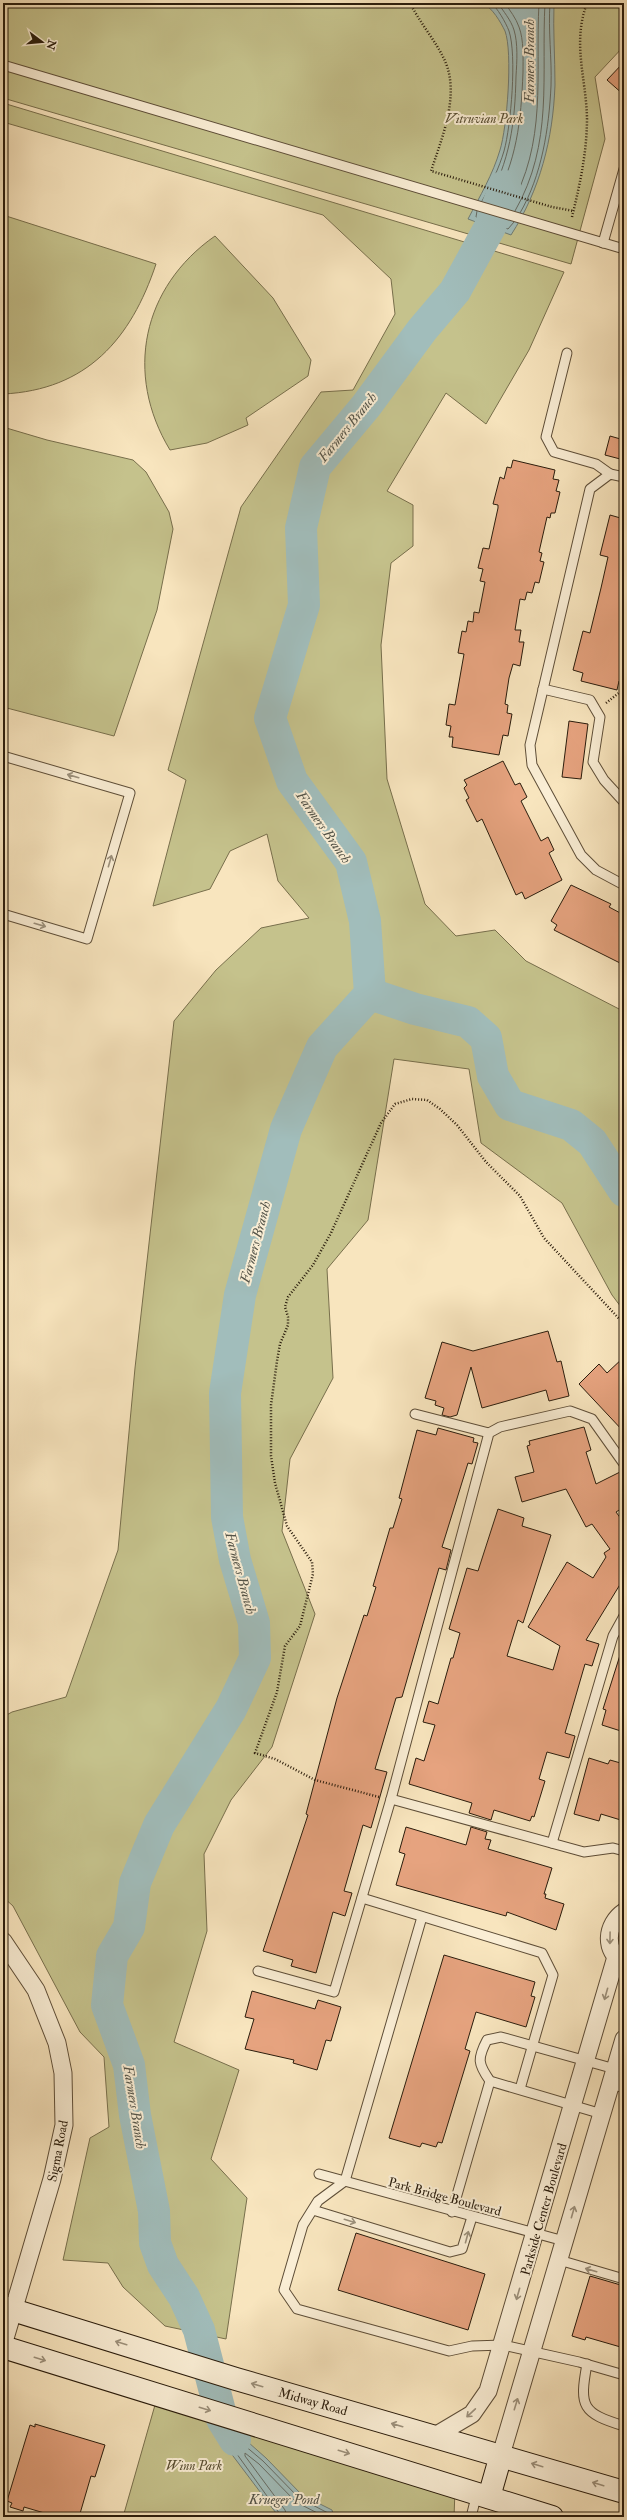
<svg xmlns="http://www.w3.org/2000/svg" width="627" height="2520" font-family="'IM FELL Double Pica',serif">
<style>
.green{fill:#c5c28c;stroke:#786f4c}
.water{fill:#a1bdbb;stroke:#717d75}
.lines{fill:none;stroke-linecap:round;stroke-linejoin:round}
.shore{stroke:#666c64;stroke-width:1}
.river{stroke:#a1bdbb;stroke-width:32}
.building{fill:#e6a37f;stroke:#2a1c0c}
.lane-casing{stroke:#5e4e38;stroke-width:11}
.street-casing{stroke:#5e4e38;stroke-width:19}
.secondary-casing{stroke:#2a1c0c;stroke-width:24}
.path{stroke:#2a1c0c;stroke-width:2.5;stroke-dasharray:1 2;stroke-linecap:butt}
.lane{stroke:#faeed5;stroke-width:9}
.street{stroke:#faeed5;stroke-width:17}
.secondary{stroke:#faeed5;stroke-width:22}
.oneway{stroke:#9c907b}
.labels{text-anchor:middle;stroke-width:4;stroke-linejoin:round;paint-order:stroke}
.park-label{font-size:13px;font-style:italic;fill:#584e32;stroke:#faeed5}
.street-label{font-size:13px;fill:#2a1c0c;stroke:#faeed5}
.water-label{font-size:14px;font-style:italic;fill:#545449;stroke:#faeed5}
</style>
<rect width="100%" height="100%" fill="#f8e5be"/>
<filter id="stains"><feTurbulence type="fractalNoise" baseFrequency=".005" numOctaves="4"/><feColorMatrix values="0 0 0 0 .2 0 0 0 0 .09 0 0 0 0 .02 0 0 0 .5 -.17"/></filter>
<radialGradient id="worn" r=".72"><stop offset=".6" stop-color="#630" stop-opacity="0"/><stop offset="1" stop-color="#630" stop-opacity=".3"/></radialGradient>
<!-- green -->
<g class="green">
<polygon points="3,3 624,3 624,46 595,77 605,139 571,264 3,98"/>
<polygon points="3,103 564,272 529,350 486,424 446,393 387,491 413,505 413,546 391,563 381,645 387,779 425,904 456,936 495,930 526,961 621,1010 624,1024 624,1311 612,1295 562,1203 481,1143 469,1069 394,1059 368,1220 327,1269 333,1378 290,1459 282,1531 315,1614 272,1747 231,1800 204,1854 207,1931 174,2042 239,2070 211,2159 247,2198 226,2339 165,2326 123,2287 108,2263 63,2260 90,2138 109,2127 104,2057 80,2032 13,1906 3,1897 3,1717 12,1712 66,1697 118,1550 135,1368 174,1021 216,970 261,928 309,918 278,881 267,834 230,851 210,889 153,906 186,780 168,770 241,507 321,392 353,390 395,314 391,279 323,215 3,122"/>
<path d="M3,215L156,264C131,339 87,390 3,394Z"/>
<path d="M215,236L273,298L311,360L308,376L246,418L248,425L207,443L170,450C124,374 142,287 215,236Z"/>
<polygon points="3,427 47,440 133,460 146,472 169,512 173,529 157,610 114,736 3,707"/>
<polygon points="157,2398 455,2490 454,2517 123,2517"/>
</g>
<!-- water -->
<g class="water">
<path d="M483,3H554C553,31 555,57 555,85C553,139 540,190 511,235L468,219C480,196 493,174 500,150C507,128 513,52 505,31C500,21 493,9 483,3Z"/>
<polygon points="222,2419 266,2458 302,2495 332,2510 334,2517 279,2517 230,2452"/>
</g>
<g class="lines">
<!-- shore -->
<g class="shore">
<path d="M482,201C491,185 499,168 504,151C511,126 517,55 509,31C506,23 497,7 491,3"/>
<path d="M487,203C510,160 515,124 516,76C517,61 518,43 514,30C511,20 503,11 498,3"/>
<path d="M493,204C517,160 521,122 523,72C523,59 524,40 519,27C516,18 510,11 505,3"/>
<path d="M509,209C548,142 535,76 539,3"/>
<polyline points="477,211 476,217 508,229 514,222"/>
<path d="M515,211C554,143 541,76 545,3"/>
<path d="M520,213C542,175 549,128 551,86C552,58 548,31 550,3"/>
<polyline points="282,2517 234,2450 231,2434 263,2461 299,2498 328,2513 330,2517"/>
<polyline points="287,2517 285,2510 245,2456 245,2453 259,2464 296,2502 325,2517"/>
</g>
<!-- river -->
<g class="river">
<polyline points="370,994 415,1009 468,1022 486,1038 493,1076 510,1105 571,1125 592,1142 624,1191"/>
<polyline points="235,2440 222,2419 199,2330 184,2297 163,2265 155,2243 154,2211 135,2115 129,2065 107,2005 112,1956 129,1927 135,1883 159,1825 231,1709 255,1658 254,1623 235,1560 227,1517 225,1393 240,1295 286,1129 322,1047 370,994 365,921 351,862 292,781 270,718 304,605 301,528 315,467 366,406 422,330 455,291 490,227 505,186"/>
</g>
</g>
<!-- building -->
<g class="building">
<polygon points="624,62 624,95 607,80"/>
<polygon points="610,436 624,440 624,460 605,455"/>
<polygon points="513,460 555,470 553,479 559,480 556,491 560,492 555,513 551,513 550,518 547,517 539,552 542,553 540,561 544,562 539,583 535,582 532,593 527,592 525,600 520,599 515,630 521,630 519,642 524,642 520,666 513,664 509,678 505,704 508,705 507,713 512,714 508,736 503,735 499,755 452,747 453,737 449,737 451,726 446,725 449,704 455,705 464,654 458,653 462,631 466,632 468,621 473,622 474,612 479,613 485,582 480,581 483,569 478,568 483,548 489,549 498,508 498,505 493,504 500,477 504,479 507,467 511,468"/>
<polygon points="610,515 624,519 624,683 619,681 617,690 581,681 583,673 573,670 583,631 590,633 601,588 608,557 600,555"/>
<polygon points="569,721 588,724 581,779 562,777"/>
<polygon points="503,761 515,785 520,783 527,797 521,801 541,841 548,837 554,850 549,853 562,880 525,899 522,892 516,895 482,819 477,822 466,800 469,798 464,788 467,785 464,780"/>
<polygon points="571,885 611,904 609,907 624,915 624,965 554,930 557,925 551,921"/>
<polygon points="548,1331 557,1362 561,1361 569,1396 549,1401 546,1390 482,1408 471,1367 457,1415 450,1417 442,1415 444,1408 435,1405 436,1401 425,1398 442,1342 473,1351"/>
<polygon points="624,1357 624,1432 579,1384 599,1364 607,1373"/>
<polygon points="584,1427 591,1450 586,1452 596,1484 624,1470 624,1507 616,1512 624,1523 624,1578 586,1640 599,1644 592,1666 585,1664 565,1733 575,1736 569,1758 547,1752 539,1779 545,1781 534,1817 532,1816 530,1821 494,1810 491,1820 469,1813 472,1803 409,1784 416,1758 424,1761 435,1725 423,1722 429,1701 438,1704 451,1658 453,1658 460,1633 449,1629 467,1568 478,1571 498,1509 524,1518 522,1526 551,1535 523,1623 518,1620 507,1656 553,1670 560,1646 528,1627 567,1562 593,1578 606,1557 604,1553 610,1549 592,1524 586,1527 566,1489 522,1502 515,1477 534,1472 527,1446 530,1445 529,1441"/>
<polygon points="438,1428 474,1438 473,1442 478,1443 472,1464 468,1463 442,1547 451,1550 446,1570 439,1568 402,1697 396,1698 375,1769 387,1772 371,1828 363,1825 344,1891 352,1893 345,1916 333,1912 316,1973 291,1966 293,1960 263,1951 308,1815 306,1814 337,1698 364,1615 367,1616 376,1587 373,1586 390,1528 393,1528 402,1499 399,1498 417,1430 436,1435"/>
<polygon points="621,1652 624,1652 624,1732 602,1725 606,1710 603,1709"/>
<polygon points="589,1758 608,1764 610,1760 624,1764 624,1821 601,1814 599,1821 574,1814"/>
<polygon points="406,1827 466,1845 471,1827 487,1832 485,1839 491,1840 488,1849 552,1868 544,1894 546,1894 545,1898 564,1904 556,1930 507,1912 506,1916 396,1885 405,1854 399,1852"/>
<polygon points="444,1955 535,1982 531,1996 535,1997 526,2027 476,2012 465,2049 470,2051 442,2143 438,2142 436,2147 422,2143 420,2147 389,2138"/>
<polygon points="252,1991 315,2009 318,2000 341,2007 331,2041 326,2040 317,2070 293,2063 294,2060 245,2049 254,2019 245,2017"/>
<polygon points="356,2233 485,2274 468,2330 338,2290"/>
<polygon points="590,2276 624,2286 624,2348 586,2337 585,2340 572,2336"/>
<polygon points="35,2424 105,2445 95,2477 91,2476 79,2517 58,2517 24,2507 23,2511 10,2507 12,2503 7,2501 30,2425 35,2427"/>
</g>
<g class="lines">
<!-- lane casing -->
<g class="lane-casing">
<g id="lane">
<polyline points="3,65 624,249"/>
<polyline points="603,243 624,169"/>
<polyline points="567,353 546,437 554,452 596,464 610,474"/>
<polyline points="624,477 610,474 590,489 530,745 532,765 581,855 596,870 624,885"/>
<polyline points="543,689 590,700 600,717 593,762 604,780 624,802"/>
<polyline points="3,756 130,793 87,939 3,914"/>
<polyline points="415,1414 489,1433"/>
<polyline points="624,1464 592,1419 570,1411 500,1427 489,1433 391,1799 584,1852 613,1848 624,1851"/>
<polyline points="552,1843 613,1636 624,1616"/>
<polyline points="362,1898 542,1953 553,1975 520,2089"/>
<polyline points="422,1917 345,2181 318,2201 303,2225 284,2290 297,2309 449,2351 472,2346 503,2345 579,2362 624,2375"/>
<polyline points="258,1971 334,1992 391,1799"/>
<polyline points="611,2084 624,2088"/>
<path d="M602,2114L490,2081C478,2064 477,2059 487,2040L501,2037L615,2069"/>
<polyline points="319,2174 564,2241"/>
<polyline points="313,2210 450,2252 462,2249 472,2217"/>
<polyline points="452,2212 490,2081"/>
<polyline points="559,2260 624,2279"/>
<path d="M587,2364C579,2407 582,2413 624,2426"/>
<polyline points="471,2517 477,2493"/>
</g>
</g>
<!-- street casing -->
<g class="street-casing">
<g id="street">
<path d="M624,1912C606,1924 603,1951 624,1963"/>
<polyline points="3,1941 36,1990 57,2043 63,2073 64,2125 52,2179 3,2345"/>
<polyline points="435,2436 472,2414 488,2391 616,1957"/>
<polyline points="501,2455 624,2039"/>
</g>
</g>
<!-- secondary casing -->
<g class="secondary-casing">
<g id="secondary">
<polyline points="3,2307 236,2379 624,2492"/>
<polyline points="3,2347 552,2517"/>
<polyline points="489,2497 501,2455"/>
</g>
</g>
<!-- path -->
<g class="path">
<path d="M410,3C420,23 436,41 445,61C460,95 442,138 431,171L552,207L574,211"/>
<path d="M572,217C580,184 587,152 587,118C586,77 572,43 587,3"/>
<polyline points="606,703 624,689"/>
<polyline points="379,1797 315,1780 275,1759 255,1753 277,1692 285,1646 300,1626 313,1574 312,1562 287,1526 275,1483 271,1456 271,1405 277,1361 280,1344 288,1325 288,1317 285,1307 288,1297 313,1265 331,1233 381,1123 395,1104 412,1099 427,1100 440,1109 457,1125 486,1162 520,1196 544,1238 624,1324"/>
</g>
<!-- lane -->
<use href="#lane" class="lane"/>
<!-- street -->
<use href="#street" class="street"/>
<!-- secondary -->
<use href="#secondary" class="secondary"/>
</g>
<!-- one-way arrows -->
<defs><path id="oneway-shaft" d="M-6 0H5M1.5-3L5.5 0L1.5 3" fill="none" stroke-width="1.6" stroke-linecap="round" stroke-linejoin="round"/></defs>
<g class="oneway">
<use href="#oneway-shaft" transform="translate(73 776) rotate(-164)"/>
<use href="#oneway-shaft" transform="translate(110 861) rotate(-74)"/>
<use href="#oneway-shaft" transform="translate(40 925) rotate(16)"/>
<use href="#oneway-shaft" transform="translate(610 1938) rotate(91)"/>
<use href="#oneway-shaft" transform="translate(606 1994) rotate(106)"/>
<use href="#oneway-shaft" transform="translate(573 2212) rotate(-74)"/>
<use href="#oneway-shaft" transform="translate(350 2221) rotate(17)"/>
<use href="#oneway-shaft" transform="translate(467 2237) rotate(-75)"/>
<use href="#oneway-shaft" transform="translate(591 2270) rotate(-164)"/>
<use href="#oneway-shaft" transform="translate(518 2294) rotate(106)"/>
<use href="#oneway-shaft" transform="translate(121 2343) rotate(-163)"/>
<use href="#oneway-shaft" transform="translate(40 2359) rotate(17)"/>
<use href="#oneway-shaft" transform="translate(257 2385) rotate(-164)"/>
<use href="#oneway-shaft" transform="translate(516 2404) rotate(-73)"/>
<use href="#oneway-shaft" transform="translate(205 2409) rotate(17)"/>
<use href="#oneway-shaft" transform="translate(471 2413) rotate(137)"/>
<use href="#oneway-shaft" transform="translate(397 2425) rotate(-164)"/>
<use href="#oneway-shaft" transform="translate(344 2452) rotate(17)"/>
<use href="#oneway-shaft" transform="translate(537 2465) rotate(-163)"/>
<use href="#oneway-shaft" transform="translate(598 2484) rotate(-163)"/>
</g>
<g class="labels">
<!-- park labels -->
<g class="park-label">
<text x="484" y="123">Vitruvian Park</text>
<text x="194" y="2470">Winn Park</text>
</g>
<!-- street labels -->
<g class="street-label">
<text transform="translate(57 2151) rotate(-79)" y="5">Sigma Road</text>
<text transform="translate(445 2196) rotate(15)" y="5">Park Bridge Boulevard</text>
<text transform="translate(543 2209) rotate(-74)" y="5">Parkside Center Boulevard</text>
<text transform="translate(313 2401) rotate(16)" y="5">Midway Road</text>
</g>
<!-- water labels -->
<g class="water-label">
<text transform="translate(529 61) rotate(-90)" y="5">Farmers Branch</text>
<text transform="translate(347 427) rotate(-51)" y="5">Farmers Branch</text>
<text transform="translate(324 827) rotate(55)" y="5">Farmers Branch</text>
<text transform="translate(255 1242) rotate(-75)" y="5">Farmers Branch</text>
<text transform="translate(241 1573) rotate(75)" y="5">Farmers Branch</text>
<text transform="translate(135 2107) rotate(81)" y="5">Farmers Branch</text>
<text x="284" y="2504">Krueger Pond</text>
</g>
</g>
<!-- margin -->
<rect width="627" height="2520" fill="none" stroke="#f8e5be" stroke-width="16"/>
<rect x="4" y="4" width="619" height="2512" fill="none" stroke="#2a1c0c" stroke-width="2"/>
<rect x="8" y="8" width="611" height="2504" fill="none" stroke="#2a1c0c"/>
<!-- north arrow -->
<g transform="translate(42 42) rotate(106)" stroke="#faeed5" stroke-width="3" paint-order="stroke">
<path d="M0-3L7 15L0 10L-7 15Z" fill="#2a1c0c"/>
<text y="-6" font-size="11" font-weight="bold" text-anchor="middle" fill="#2a1c0c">N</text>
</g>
<rect width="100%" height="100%" filter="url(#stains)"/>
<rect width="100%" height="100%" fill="url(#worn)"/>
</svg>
